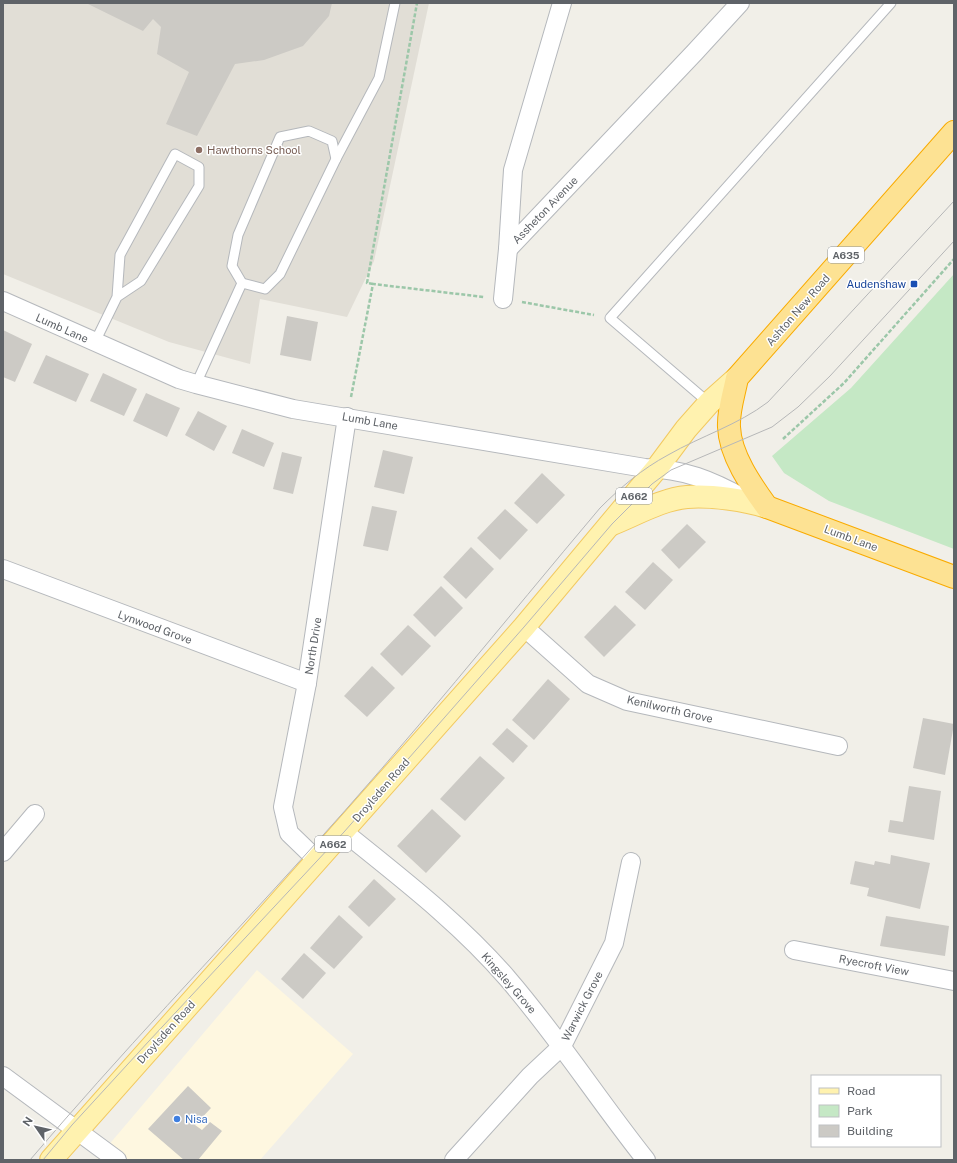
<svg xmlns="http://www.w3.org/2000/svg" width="957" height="1163" font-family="'Public Sans',sans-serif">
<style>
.commercial{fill:#fef7e0}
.education{fill:#e1ded6}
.green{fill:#c5e8c5}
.building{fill:#cccac5}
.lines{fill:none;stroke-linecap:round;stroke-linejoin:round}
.lane-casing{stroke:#b5b8bc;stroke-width:11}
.street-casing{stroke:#b5b8bc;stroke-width:20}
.primary-casing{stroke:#f2c960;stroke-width:24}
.highway-casing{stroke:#f9ab00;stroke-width:24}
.path{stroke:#9cc7a9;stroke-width:2.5;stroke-dasharray:4 2;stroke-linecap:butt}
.lane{stroke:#fff;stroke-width:9}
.street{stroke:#fff;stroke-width:18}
.primary{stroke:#fff2af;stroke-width:22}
.highway{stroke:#fde293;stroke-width:22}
.tram{stroke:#b6b7b8;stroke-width:1}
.education-dot{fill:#8d6e63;stroke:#fff;stroke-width:1.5}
.transit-dot{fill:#1a4fb4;stroke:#fff;stroke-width:1.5}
.shop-dot{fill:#3f7fe0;stroke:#fff;stroke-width:1.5}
.labels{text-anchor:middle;stroke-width:3;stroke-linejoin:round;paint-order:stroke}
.shield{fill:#fff;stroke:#8f9295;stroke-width:1}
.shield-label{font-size:10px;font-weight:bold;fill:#5f6368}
.education-label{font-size:11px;fill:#785e54;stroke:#fff;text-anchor:start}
.street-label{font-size:11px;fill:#5f6368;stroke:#fff}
.transit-label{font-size:11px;fill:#164399;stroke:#fff;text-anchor:end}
.shop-label{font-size:11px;fill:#366cbe;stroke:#fff;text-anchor:start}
</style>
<rect width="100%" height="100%" fill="#f1efe8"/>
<!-- commercial -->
<polygon class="commercial" points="257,970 353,1054 260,1160 96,1160"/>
<!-- education -->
<polygon class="education" points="3,3 429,3 374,261 347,317 260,299 250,364 169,342 3,274"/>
<!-- green -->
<polygon class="green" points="954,274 954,549 829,501 784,473 772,456 851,388"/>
<!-- building -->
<g class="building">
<polygon points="86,3 332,3 329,16 303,46 264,60 235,64 197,136 166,124 189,72 157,54 161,27 153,19 143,31"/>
<polygon points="287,316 318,322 311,361 280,355"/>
<polygon points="3,330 32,344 15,382 3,377"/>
<polygon points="46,355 89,374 76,402 33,383"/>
<polygon points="103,373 137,389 124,416 90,401"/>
<polygon points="146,393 180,408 167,437 133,421"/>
<polygon points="198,411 227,426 214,451 185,435"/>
<polygon points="242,429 274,443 264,467 232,453"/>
<polygon points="383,450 413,457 404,494 374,487"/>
<polygon points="282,452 302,457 293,494 273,489"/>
<polygon points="542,473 565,495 537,524 514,503"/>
<polygon points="372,506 397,511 388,551 363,546"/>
<polygon points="505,509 528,530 500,560 477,538"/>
<polygon points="687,524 706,542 679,569 661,550"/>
<polygon points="471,547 494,569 466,599 443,577"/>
<polygon points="653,562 673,580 645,610 625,592"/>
<polygon points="441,586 463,608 435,637 413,615"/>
<polygon points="615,605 636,625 604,657 584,637"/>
<polygon points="408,625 431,646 402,676 380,654"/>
<polygon points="372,666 395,688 367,717 344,696"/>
<polygon points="548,679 570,699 534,740 512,720"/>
<polygon points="923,718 954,724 945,775 913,768"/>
<polygon points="507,728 528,746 513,763 492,744"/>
<polygon points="480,756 505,778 465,821 440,799"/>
<polygon points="909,786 941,791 934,840 888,832 890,820 903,822"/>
<polygon points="432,809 461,836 426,873 397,846"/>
<polygon points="891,855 930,863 920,909 867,896 869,888 850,884 855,861 874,865 875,861 890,864"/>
<polygon points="374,879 396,899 369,927 348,907"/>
<polygon points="339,915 363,937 334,969 310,948"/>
<polygon points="886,916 949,926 945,956 880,946"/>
<polygon points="304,953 326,973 303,999 281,979"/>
<polygon points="188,1086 211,1108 195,1125 202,1130 210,1122 222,1131 198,1160 184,1160 148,1129"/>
</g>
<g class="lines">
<!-- lane casing -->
<g class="lane-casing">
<g id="lane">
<polyline points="242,283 232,266 238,235 280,137 309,131 332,141 336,159"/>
<polyline points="95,342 117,297 141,281 199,186 199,167 175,154 120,255 117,297"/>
<polyline points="196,384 242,283 265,289 280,274 336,159 379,78 395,3"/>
<polyline points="709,403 610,318 891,3"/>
</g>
</g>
<!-- street casing -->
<g class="street-casing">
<g id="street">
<polyline points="562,3 513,170 508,249 695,52 740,3"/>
<polyline points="503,299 508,249"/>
<path d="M3,301L179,379L196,384L293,409L645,468C684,469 711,480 745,499"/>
<polyline points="3,569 307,683"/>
<polyline points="524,627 588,684 627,701 838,746"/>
<path d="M344,832C401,878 460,923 508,979C558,1037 599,1101 646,1160"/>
<polyline points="3,852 35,814"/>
<polyline points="318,861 289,833 283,807 307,683 347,417"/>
<polyline points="794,950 954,981"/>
<polyline points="3,1076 117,1160"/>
<polyline points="454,1160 530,1076 562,1046 614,943 631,862"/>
</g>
</g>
<!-- primary casing -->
<g class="primary-casing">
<g id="primary">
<path d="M612,524C635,515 662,499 687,497C710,495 746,500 767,507"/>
<polyline points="51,1160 524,627 657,468 686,429 709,403 737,378"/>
</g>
</g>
<!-- highway casing -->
<g class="highway-casing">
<path id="highway" d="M954,132L737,378C734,394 728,411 729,427C730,455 751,485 767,507L954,577"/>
</g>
<!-- path -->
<g class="path">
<polyline points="373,284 367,283 417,3"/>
<polyline points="522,302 594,315"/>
<polyline points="351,397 373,284 484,297"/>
<polyline points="783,439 844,383 954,259"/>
</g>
<!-- lane -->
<use href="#lane" class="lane"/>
<!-- street -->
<use href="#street" class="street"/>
<!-- primary -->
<use href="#primary" class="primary"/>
<!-- highway -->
<use href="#highway" class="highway"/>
<!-- tram -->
<g class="tram">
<path d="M30,1160C119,1055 215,955 307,853C409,741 503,623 600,508C621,487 642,469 668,455C701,436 738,425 768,402L954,201"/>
<polyline points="43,1160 72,1125 149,1041 344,832 524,627 612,524 652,484 671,470 772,427 798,407 830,376 954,241"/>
</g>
</g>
<!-- markers -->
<circle class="education-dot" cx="199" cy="150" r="4"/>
<rect class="transit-dot" x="910" y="280" width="8" height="8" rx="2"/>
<circle class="shop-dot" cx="177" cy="1119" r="4"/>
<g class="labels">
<!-- shield labels -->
<g class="shield">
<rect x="828" y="247" width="36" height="16" rx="3"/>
<rect x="616" y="488" width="36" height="16" rx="3"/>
<rect x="315" y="836" width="36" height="16" rx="3"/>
</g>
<g class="shield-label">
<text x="846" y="259">A635</text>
<text x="634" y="500">A662</text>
<text x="333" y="848">A662</text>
</g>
<!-- education labels -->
<g class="education-label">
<text x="207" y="154">Hawthorns School</text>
</g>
<!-- street labels -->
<g class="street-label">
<text transform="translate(545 210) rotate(-46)" y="4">Assheton Avenue</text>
<text transform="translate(798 310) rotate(-49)" y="4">Ashton New Road</text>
<text transform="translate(62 328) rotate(24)" y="4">Lumb Lane</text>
<text transform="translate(370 421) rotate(10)" y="4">Lumb Lane</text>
<text transform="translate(851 538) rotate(20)" y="4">Lumb Lane</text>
<text transform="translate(155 627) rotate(20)" y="4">Lynwood Grove</text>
<text transform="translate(313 646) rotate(-81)" y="4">North Drive</text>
<text transform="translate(670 709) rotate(13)" y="4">Kenilworth Grove</text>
<text transform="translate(381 790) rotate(-49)" y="4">Droylsden Road</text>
<text transform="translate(874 965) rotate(11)" y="4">Ryecroft View</text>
<text transform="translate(509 983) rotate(49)" y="4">Kingsley Grove</text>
<text transform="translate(582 1006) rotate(-63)" y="4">Warwick Grove</text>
<text transform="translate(166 1032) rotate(-48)" y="4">Droylsden Road</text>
</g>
<!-- transit labels -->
<g class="transit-label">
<text x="906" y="288">Audenshaw</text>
</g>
<!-- shop labels -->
<g class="shop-label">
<text x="185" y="1123">Nisa</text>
</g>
</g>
<!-- border -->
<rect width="957" height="1163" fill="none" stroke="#5f6368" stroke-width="8"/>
<!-- legend -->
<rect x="811" y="1075" width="130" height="72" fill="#ffffff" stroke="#bfc1c3"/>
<rect x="819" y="1088" width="20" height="6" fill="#fff2af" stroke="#bfc1c3"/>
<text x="847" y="1095" font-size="12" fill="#5f6368">Road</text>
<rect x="819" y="1105" width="20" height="12" fill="#c5e8c5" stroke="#bfc1c3"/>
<text x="847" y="1115" font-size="12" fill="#5f6368">Park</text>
<rect x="819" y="1125" width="20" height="12" fill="#cccac5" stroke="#bfc1c3"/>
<text x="847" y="1135" font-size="12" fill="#5f6368">Building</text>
<!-- north arrow -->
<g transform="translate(36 1127) rotate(304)" stroke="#ffffff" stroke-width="3" paint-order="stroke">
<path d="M0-3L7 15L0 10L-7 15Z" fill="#5f6368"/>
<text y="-6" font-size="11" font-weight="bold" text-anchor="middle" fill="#5f6368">N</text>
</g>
</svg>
